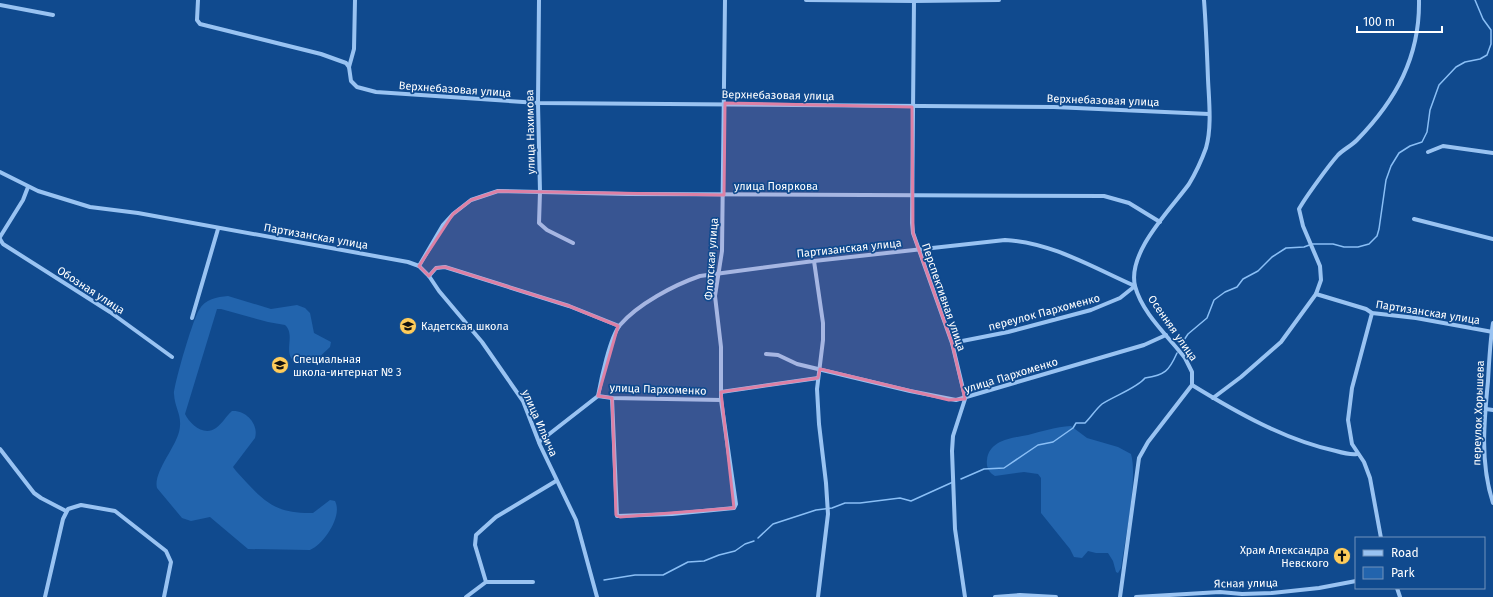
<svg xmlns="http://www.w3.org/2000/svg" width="1493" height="597" font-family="'Fira Sans',sans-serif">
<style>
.green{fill:#2264ad}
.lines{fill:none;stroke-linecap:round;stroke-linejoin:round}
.stream{stroke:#8abff6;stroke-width:1.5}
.street{stroke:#99c3f2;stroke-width:4}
.marked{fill:#dd80a5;fill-opacity:0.2;stroke:#dd80a5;stroke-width:3;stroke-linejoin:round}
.labels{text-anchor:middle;stroke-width:3.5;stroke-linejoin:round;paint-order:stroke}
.street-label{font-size:11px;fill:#fff;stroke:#104a8e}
.poi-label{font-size:11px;fill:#fff;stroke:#104a8e;text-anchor:start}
</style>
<rect width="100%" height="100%" fill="#104a8e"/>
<!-- green -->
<g class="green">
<path d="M228,296L271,309L297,305L305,308L310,313L314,333L331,342L330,347C321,355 310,369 298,363C280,356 297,336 285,325L268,322L221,309H217L185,414C190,424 204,437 216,428C222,424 226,416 232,411C246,410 259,424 255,438L233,467L236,471C262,499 272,514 313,513L330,500L335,501C343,516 324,544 310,550L248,549L210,517L191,521L182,518L157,488C153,473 175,448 179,432C183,415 175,410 174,394C174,384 193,319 199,310C205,299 217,297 228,296Z"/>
<path d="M1071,426L1087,438L1118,447L1131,454C1138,478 1125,540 1121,568L1118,573L1116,572L1113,561L1108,553H1096L1088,551L1082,558L1074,557L1070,549L1041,513V478L1038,474L1024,472L995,476C989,473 986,467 987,460C989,440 1012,438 1028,435C1043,431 1055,427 1071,426Z"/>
</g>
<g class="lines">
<!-- stream -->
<g class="stream">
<polyline points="1180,346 1188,334 1207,318 1214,300 1225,292 1237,287 1243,279 1258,271 1272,257 1286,248 1304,247 1312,244 1333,244 1344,247 1358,247 1369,244 1377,236 1379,229 1386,180 1391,166 1399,153 1410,146 1422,142 1427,132 1430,110 1439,85 1456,67 1465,62 1480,59 1487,55 1491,44 1491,30 1483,19 1475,0"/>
<path d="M961,479L984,469L1004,468L1038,445L1053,442L1073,428L1076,423H1085C1091,417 1096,409 1102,404C1114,396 1137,388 1145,378C1165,375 1169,371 1177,353"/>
<polyline points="758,538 773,524 816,510 832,508 845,503 860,503 900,498 911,501 953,482"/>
<polyline points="604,580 635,575 663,575 688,562 704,561 719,555 735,551 745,544 754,541"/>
</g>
<!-- street -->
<g class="street">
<polyline points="198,0 197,20 200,24 321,54 346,63 349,67"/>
<polyline points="355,0 354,49 349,67 351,81 357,87 376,92 538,103 1054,107 1209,114"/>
<polyline points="539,0 538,103 540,192 539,223 547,230 573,243"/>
<polyline points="806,0 914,1 999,0"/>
<polyline points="914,0 912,223 913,233 952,343 964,393 965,399 953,436 952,451 955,529 965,597"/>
<polyline points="0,5 53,15"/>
<polyline points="1428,152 1443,146 1493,153"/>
<polyline points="0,172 38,191 90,207 138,213 408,262 419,266 429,276 436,268 445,267 569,306 619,326"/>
<polyline points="1414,219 1493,239"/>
<polyline points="0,237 23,200 28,187"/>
<polyline points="0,239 3,244 110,312 172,357"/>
<polyline points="814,261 823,323 823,340 817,389 819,424 826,483 828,514 818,597"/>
<polyline points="419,266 443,225 453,214 471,200 498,191 627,194 1104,196 1129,203 1160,222"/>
<polyline points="429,276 439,291 482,342 523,401 540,445 576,520 597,597"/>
<polyline points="1316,294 1366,309 1372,313 1416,318 1493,332"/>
<polyline points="1372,313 1352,388 1348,420 1352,444 1364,462 1370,478 1381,538"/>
<polyline points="192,318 218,229"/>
<path d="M1493,323C1490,342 1489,362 1488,381C1484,422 1480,463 1493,503"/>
<polyline points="766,354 778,355 797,364 910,391 956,400 1144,345 1166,335"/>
<path d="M1192,385C1236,412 1285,440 1336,451C1343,453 1350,455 1357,454"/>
<polyline points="721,392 818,378"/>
<path d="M598,396C601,380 610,337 620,325C638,304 674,285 700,276L814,261L1005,240C1051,242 1094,268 1135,286L1120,298L1091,310L1008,332L952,343"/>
<polyline points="612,398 617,516 672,514 734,508 736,504 721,400 721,347 715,296 722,251 725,0"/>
<path d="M1213,398L1241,377L1281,342L1316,294L1321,280L1320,266L1303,226L1299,209C1305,198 1329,165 1338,155C1344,149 1351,146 1357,140C1396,100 1420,57 1419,0"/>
<polyline points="1486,409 1493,410"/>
<polyline points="539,442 598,396 612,398 721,400"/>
<polyline points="0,449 34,493 41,498 66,511"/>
<polyline points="486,582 475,545 476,535 496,517 556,481"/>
<polyline points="1397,588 1400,597"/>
<polyline points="45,597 63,519 68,509 81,505 115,511 166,551 171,562 164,597"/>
<polyline points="466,597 486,582 533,582"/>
<polyline points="995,597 1020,595 1056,597"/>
<path d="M1120,597L1139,458L1148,442L1192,385V372L1185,358C1168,336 1142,313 1135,286C1127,252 1171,209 1189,184C1195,174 1202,159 1206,148C1212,127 1209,101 1208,79C1207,52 1206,26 1204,0"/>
<polyline points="1136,597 1220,592 1242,594 1272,593 1319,588 1356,581"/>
</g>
</g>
<!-- marked area -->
<path class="marked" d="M725,103L912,107L913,233L952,343L965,399L949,400L820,369L818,378L721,392L734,508L620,517L616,515L612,398L598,396L618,326L569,306L445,267L436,268L429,276L419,266L453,214L471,200L498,191L724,195Z"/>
<!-- icons -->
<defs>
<g id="school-disc" transform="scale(0.9)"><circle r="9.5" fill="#ffcc5a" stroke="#104a8e"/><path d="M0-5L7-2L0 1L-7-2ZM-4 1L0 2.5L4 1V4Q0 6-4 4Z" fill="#111"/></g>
<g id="church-disc" transform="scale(0.9)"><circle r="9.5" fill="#ffcc5a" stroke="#104a8e"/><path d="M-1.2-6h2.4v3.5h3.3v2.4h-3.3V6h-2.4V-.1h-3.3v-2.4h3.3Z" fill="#111"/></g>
</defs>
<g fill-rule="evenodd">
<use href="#school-disc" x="408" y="326"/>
<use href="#school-disc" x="280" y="365"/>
<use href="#church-disc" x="1342" y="556"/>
</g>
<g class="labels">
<!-- street labels -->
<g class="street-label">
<text transform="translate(455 89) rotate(4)" y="4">Верхнебазовая улица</text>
<text transform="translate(778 95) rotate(1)" y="4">Верхнебазовая улица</text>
<text transform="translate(1103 100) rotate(2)" y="4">Верхнебазовая улица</text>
<text transform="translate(530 132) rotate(-91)" y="4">улица Нахимова</text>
<text x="776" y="190">улица Пояркова</text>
<text transform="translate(316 236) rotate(10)" y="4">Партизанская улица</text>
<text transform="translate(849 248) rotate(-6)" y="4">Партизанская улица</text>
<text transform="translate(711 259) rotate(-86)" y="4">Флотская улица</text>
<text transform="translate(91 290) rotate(33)" y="4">Обозная улица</text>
<text transform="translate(944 297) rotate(71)" y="4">Перспективная улица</text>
<text transform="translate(1044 312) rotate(-15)" y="4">переулок Пархоменко</text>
<text transform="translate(1428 312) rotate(9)" y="4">Партизанская улица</text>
<text transform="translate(1173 328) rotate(55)" y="4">Осенняя улица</text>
<text transform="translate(1011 375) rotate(-17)" y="4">улица Пархоменко</text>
<text transform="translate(658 389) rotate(2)" y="4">улица Пархоменко</text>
<text transform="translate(1478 413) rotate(-88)" y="4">переулок Хорышева</text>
<text transform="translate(540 423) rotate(66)" y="4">улица Ильича</text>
<text transform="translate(1246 583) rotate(-1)" y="4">Ясная улица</text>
</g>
<!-- poi labels -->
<g class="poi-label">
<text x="421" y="330">Кадетская школа</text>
<text x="293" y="363">Специальная<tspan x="293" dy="13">школа-интернат № 3</tspan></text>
<text x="1329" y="554" text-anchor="end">Храм Александра<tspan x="1329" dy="13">Невского</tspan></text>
</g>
</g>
<!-- legend -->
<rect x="1355" y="537" width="130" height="52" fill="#104a8e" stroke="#7092bb"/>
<rect x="1363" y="550" width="20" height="6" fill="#99c3f2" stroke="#7092bb"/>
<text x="1391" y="557" font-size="12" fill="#ffffff">Road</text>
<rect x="1363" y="567" width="20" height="12" fill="#2264ad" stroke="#7092bb"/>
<text x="1391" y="577" font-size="12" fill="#ffffff">Park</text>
<!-- scale -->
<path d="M1357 26v6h85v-6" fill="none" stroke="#ffffff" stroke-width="2"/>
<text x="1363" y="26" font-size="12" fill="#ffffff" stroke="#104a8e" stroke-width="3" paint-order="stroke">100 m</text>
</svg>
